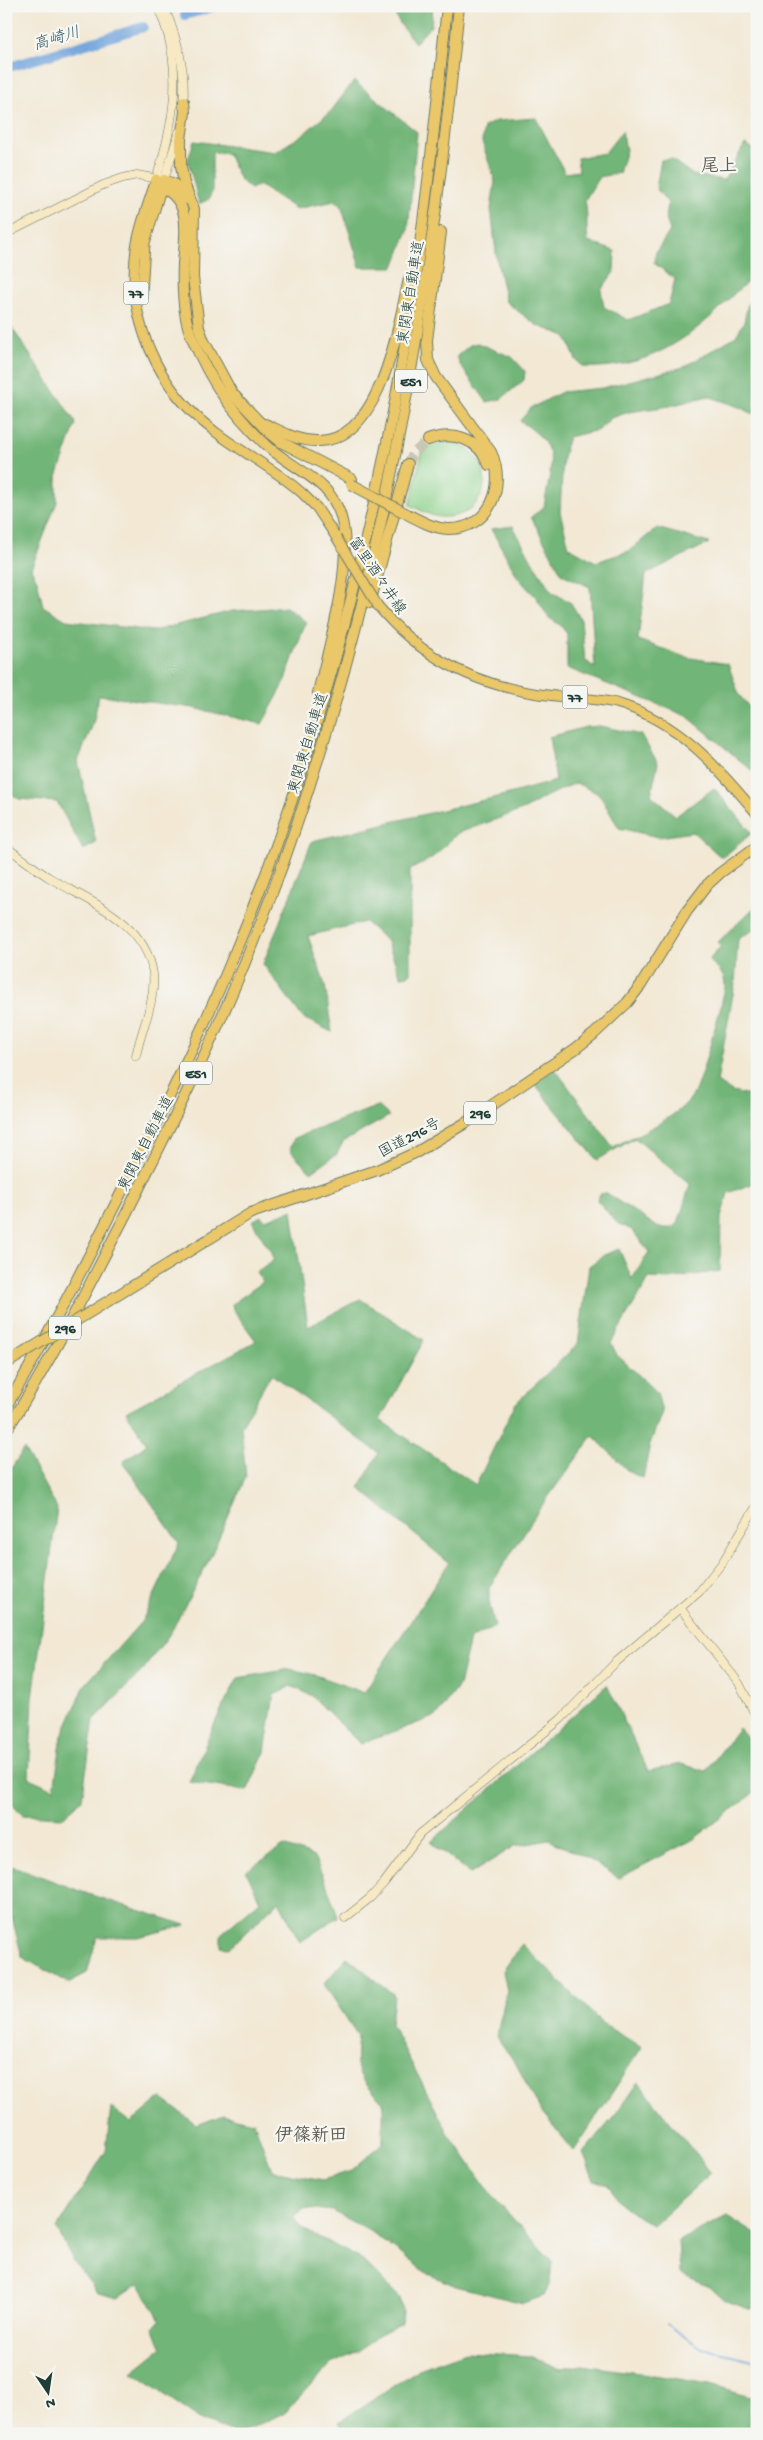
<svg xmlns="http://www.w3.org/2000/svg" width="763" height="2440" font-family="'Gochi Hand','Klee One',sans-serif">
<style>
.green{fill:#8ed38c;stroke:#568860}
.forest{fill:#72b578;stroke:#487956}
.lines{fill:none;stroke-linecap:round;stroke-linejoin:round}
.stream{stroke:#6fa3db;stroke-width:2}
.river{stroke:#6fa3db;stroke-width:10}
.highway-tunnel{stroke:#c8c6b4;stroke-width:10;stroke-dasharray:10 5;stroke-linecap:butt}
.secondary-casing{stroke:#69796c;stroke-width:9}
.primary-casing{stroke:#69796c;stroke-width:11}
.highway-casing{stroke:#69796c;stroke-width:12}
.secondary{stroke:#f7e9c3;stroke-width:8}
.primary{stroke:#eac769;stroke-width:9}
.highway{stroke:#eac769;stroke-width:10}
.primary-bridge-casing{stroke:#69796c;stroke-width:11;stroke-linecap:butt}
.highway-bridge-casing{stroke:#69796c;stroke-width:12;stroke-linecap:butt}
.primary-bridge{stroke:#eac769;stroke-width:9}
.highway-bridge{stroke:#eac769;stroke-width:10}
.labels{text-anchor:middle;stroke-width:4.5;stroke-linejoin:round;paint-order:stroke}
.shield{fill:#f6f6f2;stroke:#60746d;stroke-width:1}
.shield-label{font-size:14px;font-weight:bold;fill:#1f3d34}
.street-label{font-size:15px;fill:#1f3d34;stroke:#f6f6f2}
.water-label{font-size:16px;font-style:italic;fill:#375c66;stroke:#f6f6f2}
.quarter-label{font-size:18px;font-weight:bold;fill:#625d51;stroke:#f6f6f2}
</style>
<rect width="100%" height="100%" fill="#f6f6f2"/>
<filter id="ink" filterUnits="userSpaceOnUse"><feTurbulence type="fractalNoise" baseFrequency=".02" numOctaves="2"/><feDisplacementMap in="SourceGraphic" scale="10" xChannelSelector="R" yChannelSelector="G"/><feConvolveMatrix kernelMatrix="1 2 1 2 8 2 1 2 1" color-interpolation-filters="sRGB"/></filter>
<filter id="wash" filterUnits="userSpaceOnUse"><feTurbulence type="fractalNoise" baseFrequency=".0096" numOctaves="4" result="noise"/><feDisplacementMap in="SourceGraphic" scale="20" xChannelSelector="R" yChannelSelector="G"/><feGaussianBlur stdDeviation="1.12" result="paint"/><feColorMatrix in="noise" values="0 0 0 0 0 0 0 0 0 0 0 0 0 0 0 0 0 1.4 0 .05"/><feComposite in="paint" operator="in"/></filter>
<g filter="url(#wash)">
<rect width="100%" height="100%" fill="#f2e8d4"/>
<!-- green -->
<path class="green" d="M449,441C499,450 495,518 443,517C431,517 421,510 410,505L422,451L429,446Z"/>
<!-- forest -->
<g class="forest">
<polygon points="391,6 433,6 431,26 415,43 400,24"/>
<polygon points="354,81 417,132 408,230 394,267 360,267 341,205 335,201 296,209 259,185 251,189 240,180 228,154 212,152 212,191 209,199 199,204 188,160 194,141 275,152 301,136 331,111"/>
<path d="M536,118L565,173L579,171L577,158L605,153L622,131L626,150L619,173L599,177L585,200C588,214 586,227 588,242L615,251L614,272L601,290L604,307L628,320L669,304L675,279L654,263L656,252L670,231L666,218L668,203L656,188L661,160L671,159L693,175L724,180L745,144L757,151V277C741,284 729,300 716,312C677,348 637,369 584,367L576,360L566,336L538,326L506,302L497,261L491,209L495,181L482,142L484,127L496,121Z"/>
<path d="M757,297V416L740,407L708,396L670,406L629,412L611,418L599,430L568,437L563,458L560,512L569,547L596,562L629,551L657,528L709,543L646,574L638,640L685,657L728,664L739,695L757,716L755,773L687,716L567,668V634L560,625L548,617L536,597L519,579L491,529L513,526L532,561L552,592L571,603L581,620L585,660L595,668L590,587L562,574L531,517L544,507C551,464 562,448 520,421L531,408L562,392L602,388L684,367L736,336L744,322L748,303Z"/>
<polygon points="6,319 76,423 57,477 57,502 31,569 37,580 43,606 66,620 153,631 232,611 286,607 306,622 282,688 262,724 194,708 99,695 93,724 78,761 96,843 83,850 57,802 19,799 6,790"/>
<polygon points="477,343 512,357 525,371 524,380 501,399 487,402 460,365 457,356 470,345"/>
<polygon points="600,726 641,735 658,763 651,795 676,816 714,788 752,833 722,858 693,832 658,837 619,828 599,794 576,783 547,796 525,809 458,833 432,858 410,870 410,974 401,977 386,940 365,922 308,936 325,985 332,1032 303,1018 263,964 312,841 505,795 556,781 549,737 586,727"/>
<path d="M757,905V928L738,939L735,983L717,1082L732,1092L757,1097V1182L728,1193L721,1217L720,1271L669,1279L649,1278L611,1343L617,1355L657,1392L662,1412L650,1444L643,1478L629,1472L593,1436L540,1508L489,1588V1601L495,1627L470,1639L459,1686L437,1716L360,1744L311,1695L290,1686L274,1695L265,1752L247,1791L189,1782L219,1714L238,1678L290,1669L316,1675L364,1693L449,1563L359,1488L379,1453L271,1374L241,1427L246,1477L208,1562L171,1632L143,1670L94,1720L82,1799L64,1817L22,1815L6,1798V1476L24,1449L57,1508L33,1698L29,1778L54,1789L62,1736L85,1685L142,1621L179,1543L123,1462L147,1444L126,1412L256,1341L233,1309L232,1304L263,1282L256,1272L275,1259L252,1221L261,1216L265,1220L292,1210L308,1327L360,1299L424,1340L380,1420L476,1485L515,1404L578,1344L589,1266L604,1255L619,1249L632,1279L649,1252L632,1230L617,1223L597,1200L600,1194L606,1193L659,1228H671L678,1224L690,1184L635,1138L597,1160L534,1083L555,1069L613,1147C638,1134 678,1118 693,1095C699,1087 725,996 725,985C725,974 716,967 709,960L721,946L718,942Z"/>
<polygon points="378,1106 389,1116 343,1142 337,1154 311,1172 290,1150 294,1138"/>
<polygon points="607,1685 648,1771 681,1764 706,1771 739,1728 757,1748 757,1790 694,1839 619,1878 589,1859 549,1840 515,1846 470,1874 431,1842"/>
<polygon points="284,1846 314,1857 326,1883 338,1917 300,1942 279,1901 229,1948 221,1947 221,1934 260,1901 246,1871"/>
<polygon points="13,1866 88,1894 186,1925 138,1937 97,1937 87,1973 68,1983 22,1957 6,1894 6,1883"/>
<polygon points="522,1944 604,2025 642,2047 574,2151 541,2111 516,2064 496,2036 507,1991 503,1971"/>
<path d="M347,1957L394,1995L391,2024L447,2131L494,2198L552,2261L550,2284L544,2296L523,2303L456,2286L428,2274L373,2233L332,2211L305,2208L293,2217L301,2228L363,2260L400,2298L403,2311L402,2323L378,2335L360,2351L331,2364L286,2412L238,2434L201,2420L132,2372L162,2348L153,2328L160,2320L139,2284L118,2298L98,2293L74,2262L57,2229L106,2151L111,2108L131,2123L161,2098L197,2125L223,2115L254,2122L272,2170L323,2180L351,2171L383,2143V2102C357,2076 354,2073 358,2036L324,1984Z"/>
<polygon points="638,2082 711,2173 653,2225 626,2209 608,2185 594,2180 583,2153 612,2119"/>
<polygon points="727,2216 757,2235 757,2308 749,2309 724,2300 711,2288 680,2274 678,2241"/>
<polygon points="466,2352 530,2356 561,2369 582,2365 660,2376 710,2384 757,2398 757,2434 346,2434 339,2422 419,2369"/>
</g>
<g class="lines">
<!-- stream -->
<polyline class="stream" points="667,2324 702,2348 757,2361"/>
<!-- river -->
<g class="river">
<polyline points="185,15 216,6"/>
<polyline points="6,68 143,27"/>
</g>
</g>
</g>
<g filter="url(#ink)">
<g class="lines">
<!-- highway-tunnel -->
<polyline class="highway-tunnel" points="408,464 413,454 428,440"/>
<!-- secondary casing -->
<g class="secondary-casing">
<g id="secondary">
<path d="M164,6C177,38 187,71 183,106"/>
<path d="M156,179C175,121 185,64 157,6"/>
<polyline points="6,234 103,185 123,178 137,175 164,180 179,132"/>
<path d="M6,847C21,857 35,869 50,878C89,902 146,921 153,974C156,1002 141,1029 136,1056"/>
<polyline points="680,1608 739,1683 757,1718"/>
<polyline points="345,1918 370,1898 384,1883 420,1834 561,1719 615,1663 699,1592 722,1563 757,1505"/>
</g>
</g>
<!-- primary casing -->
<g class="primary-casing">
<g id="primary">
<path d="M156,179C149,202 139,226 136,249C126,318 158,389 213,430C242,453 276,469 303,494L317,508L336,537"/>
<polyline points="142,294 145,243 163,182"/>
<path d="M378,606C422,660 480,687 547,695C570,698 593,698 616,703C677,720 718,767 757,814"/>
</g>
</g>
<!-- highway casing -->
<g class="highway-casing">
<g id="highway">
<polyline points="184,102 185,112 181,139 181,166 184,183 194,209 193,277 199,328 204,341 232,393 270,433 281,442 352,479"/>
<polyline points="164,180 174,184 187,199"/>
<path d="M161,187C193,201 185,235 183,264C182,287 183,317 192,338C211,382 230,410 264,443C292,470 333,479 342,521C353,568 329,646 318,693"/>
<path d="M265,424C283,432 299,442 319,441C382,440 398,325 409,279"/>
<path d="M428,440C454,431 479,439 489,465"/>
<path d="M405,513C419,520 432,528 448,529C490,530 507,485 491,452L436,377L428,360L427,340L441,232"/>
<polyline points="370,603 408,464"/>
<polyline points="105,1303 251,1213 377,1170 417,1152 467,1122 575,1049 594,1034 627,1003 641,985 687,911 707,885 720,873 757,846"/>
<polyline points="6,1364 25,1352"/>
<path d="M6,1407C47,1339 83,1268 119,1197C157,1122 195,1047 228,969C294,814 342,650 378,485C413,328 431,167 447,6"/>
<path d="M6,1431C51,1361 89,1286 127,1212C167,1133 207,1054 241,972C370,662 427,339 459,6"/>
</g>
</g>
<!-- secondary -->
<use href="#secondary" class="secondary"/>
<!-- primary -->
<use href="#primary" class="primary"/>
<!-- highway -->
<use href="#highway" class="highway"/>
<!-- primary-bridge casing -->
<g class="primary-bridge-casing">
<polyline id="primary-bridge" points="336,537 378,606"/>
</g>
<!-- highway-bridge casing -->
<g class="highway-bridge-casing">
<g id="highway-bridge">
<polyline points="351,484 405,513"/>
<polyline points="25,1352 105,1303"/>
</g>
</g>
<!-- primary-bridge -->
<use href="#primary-bridge" class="primary-bridge"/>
<!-- highway-bridge -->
<use href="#highway-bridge" class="highway-bridge"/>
</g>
</g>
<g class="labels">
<!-- shield labels -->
<g class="shield">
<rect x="123.5" y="281.5" width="25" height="23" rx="4"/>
<rect x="395" y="369.5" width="32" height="23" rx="4"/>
<rect x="562.5" y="685.5" width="25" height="23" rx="4"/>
<rect x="180" y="1061.5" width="32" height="23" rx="4"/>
<rect x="464" y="1101.5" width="32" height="23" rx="4"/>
<rect x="49" y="1316.5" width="32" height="23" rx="4"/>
</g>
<g class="shield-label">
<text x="136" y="298">77</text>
<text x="411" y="386">E51</text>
<text x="575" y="702">77</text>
<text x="196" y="1078">E51</text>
<text x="480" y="1118">296</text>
<text x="65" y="1333">296</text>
</g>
<!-- street labels -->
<g class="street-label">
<text transform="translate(410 292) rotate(-81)" y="5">東関東自動車道</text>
<text transform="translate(378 575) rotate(56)" y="5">富里酒々井線</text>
<text transform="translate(307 743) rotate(-73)" y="5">東関東自動車道</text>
<text transform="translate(409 1137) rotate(-28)" y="5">国道296号</text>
<text transform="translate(145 1143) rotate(-63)" y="5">東関東自動車道</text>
</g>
<!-- water labels -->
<g class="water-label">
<text transform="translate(56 37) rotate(-17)" y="6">高崎川</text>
</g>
<!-- quarter labels -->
<g class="quarter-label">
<text x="719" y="171">尾上</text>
<text x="311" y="2140">伊篠新田</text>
</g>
</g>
<!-- margin -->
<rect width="763" height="2440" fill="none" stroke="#f6f6f2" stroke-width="25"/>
<!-- north arrow -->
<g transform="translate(48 2392) rotate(167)" stroke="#f6f6f2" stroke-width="4" paint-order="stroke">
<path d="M0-4L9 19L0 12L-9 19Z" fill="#1f3d34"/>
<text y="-8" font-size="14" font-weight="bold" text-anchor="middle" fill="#1f3d34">N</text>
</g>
</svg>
